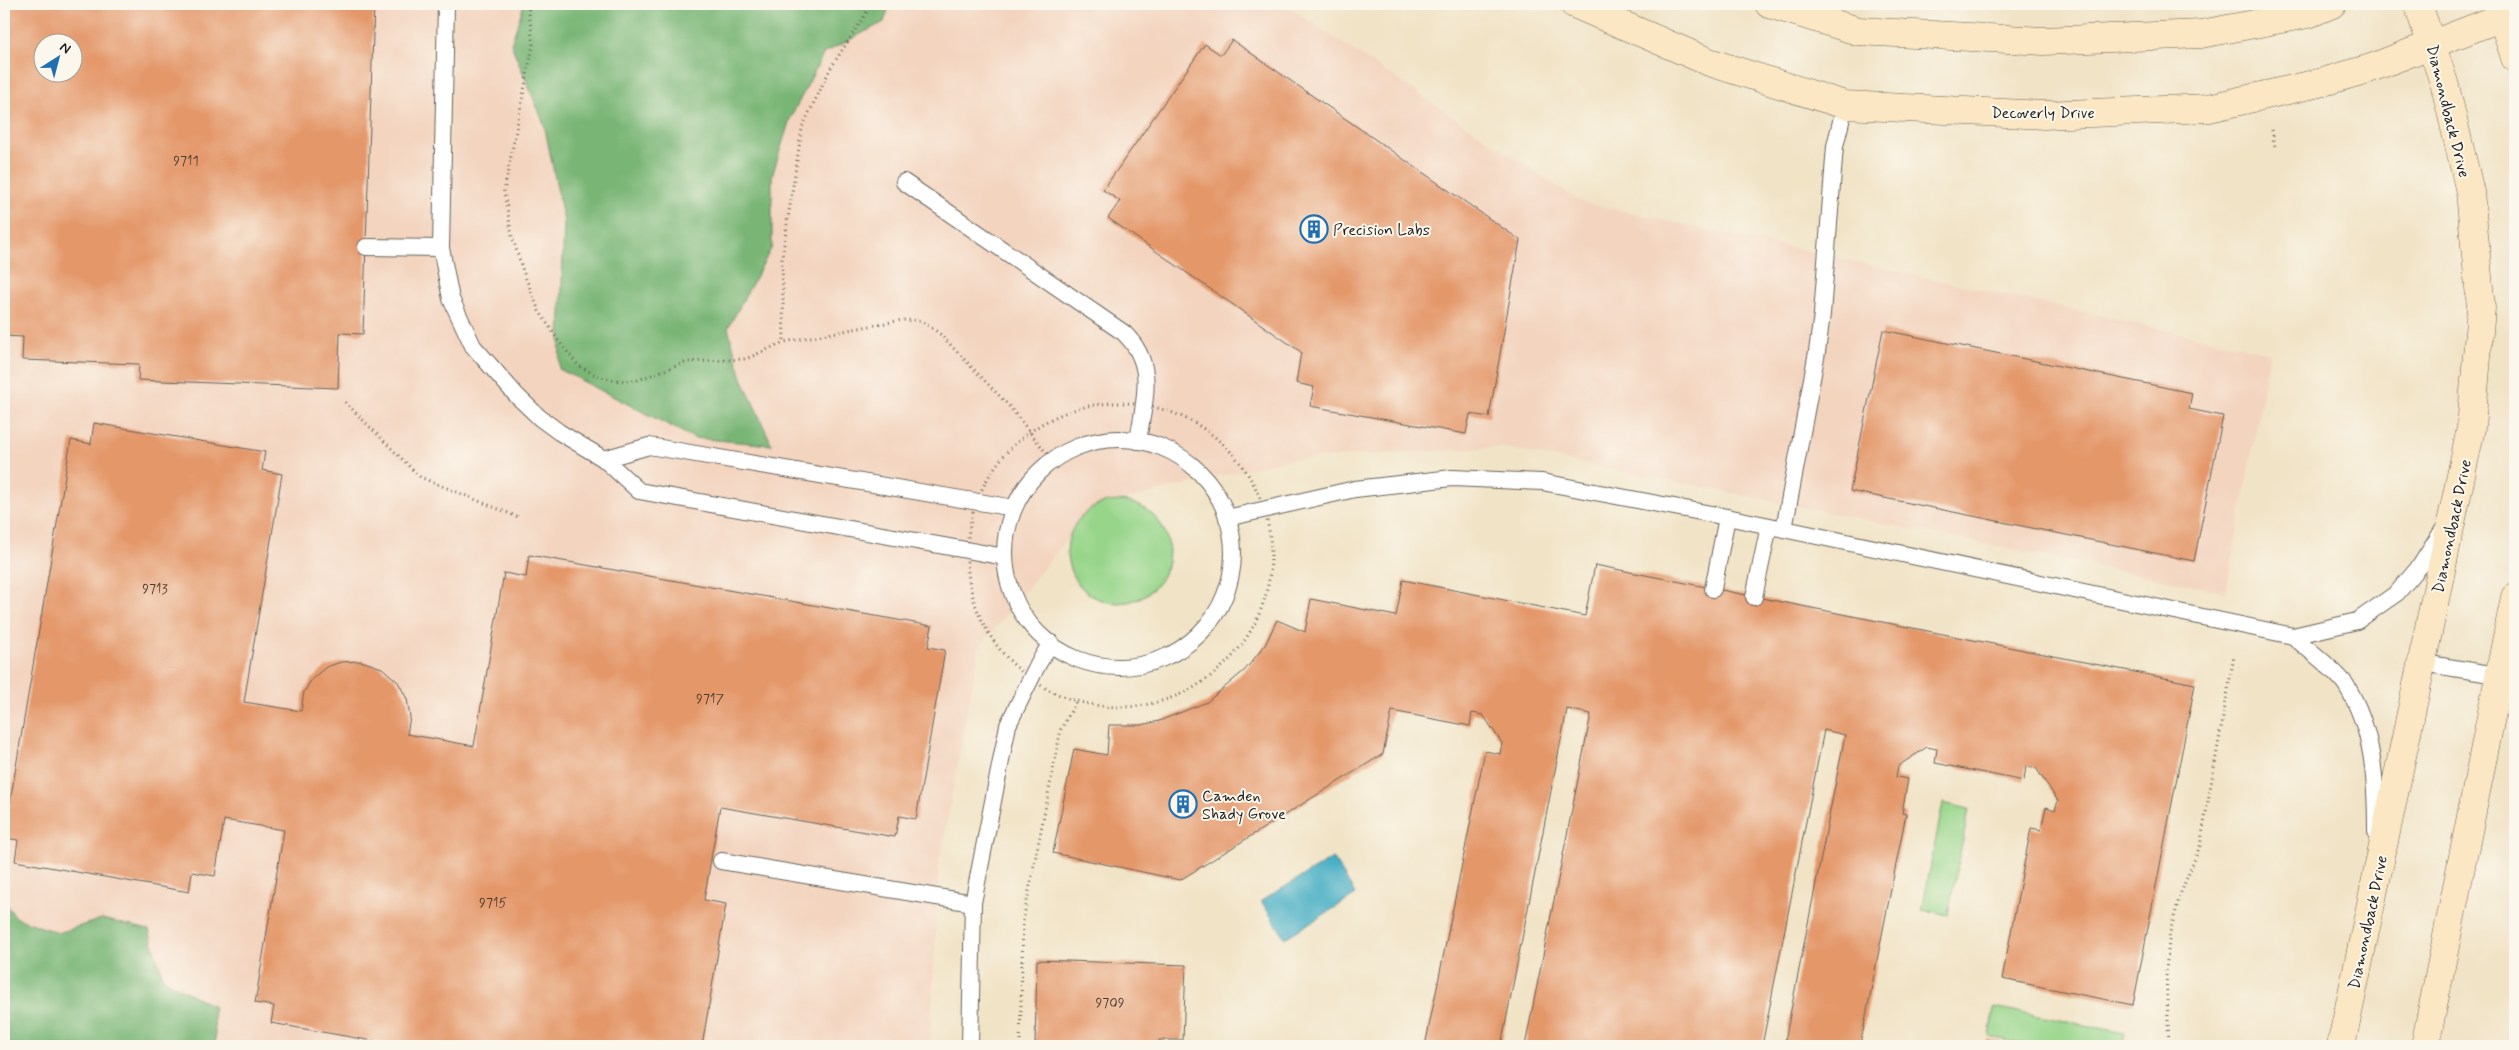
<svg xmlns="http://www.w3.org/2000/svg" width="2519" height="1050" font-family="Mynerve,sans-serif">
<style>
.built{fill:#f3d4bf;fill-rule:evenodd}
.green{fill:#97d58a;stroke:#5a7853}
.forest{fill:#79b676;stroke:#4a6949}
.water{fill:#44adc4;stroke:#306470}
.building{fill:#e4986b;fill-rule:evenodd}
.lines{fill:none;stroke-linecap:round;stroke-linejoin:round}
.lane-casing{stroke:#676258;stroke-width:18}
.secondary-casing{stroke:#676258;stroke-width:29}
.path{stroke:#676258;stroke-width:3;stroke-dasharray:1 4;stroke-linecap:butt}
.lane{stroke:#fff;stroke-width:16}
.secondary{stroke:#fbe7c3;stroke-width:28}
.labels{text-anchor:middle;stroke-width:4;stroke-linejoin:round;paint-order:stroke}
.number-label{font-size:14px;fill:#4e3b30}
.street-label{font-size:16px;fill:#1c1c1c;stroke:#fbf7ec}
.poi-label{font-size:16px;fill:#1c1c1c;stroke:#fbf7ec;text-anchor:start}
</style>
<rect width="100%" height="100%" fill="#fbf7ec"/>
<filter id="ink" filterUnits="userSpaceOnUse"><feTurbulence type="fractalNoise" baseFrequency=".02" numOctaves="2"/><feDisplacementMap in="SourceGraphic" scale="10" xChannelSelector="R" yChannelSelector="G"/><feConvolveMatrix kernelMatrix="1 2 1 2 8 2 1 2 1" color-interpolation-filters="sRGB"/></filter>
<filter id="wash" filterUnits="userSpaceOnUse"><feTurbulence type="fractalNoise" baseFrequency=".0096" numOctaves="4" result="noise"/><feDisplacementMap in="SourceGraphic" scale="20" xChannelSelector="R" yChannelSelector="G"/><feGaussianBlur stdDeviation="1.12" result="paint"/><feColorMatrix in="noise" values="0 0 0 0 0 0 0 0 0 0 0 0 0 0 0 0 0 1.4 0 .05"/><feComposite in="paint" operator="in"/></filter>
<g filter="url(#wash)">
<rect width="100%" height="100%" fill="#f1e3c6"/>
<!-- built -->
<path class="built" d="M4,4H1284L1581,202L2270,353L2226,592L1501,447L1283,460L1092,508L979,648L939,863L930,1046H121L4,1024ZM42,42H72V72H42Z"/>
<!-- green -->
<g class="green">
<circle cx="1118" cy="552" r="51"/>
<polygon points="1943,803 1969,809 1948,915 1922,910"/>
<polygon points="1994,1007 2125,1033 2123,1046 2034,1046 1989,1037"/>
</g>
<!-- forest -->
<g class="forest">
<polygon points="524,4 890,4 884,22 824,53 790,119 772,176 772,247 728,328 742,378 772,445 694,438 559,369 564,222 544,124 511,44"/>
<polygon points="4,903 17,918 58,933 102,919 149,930 163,979 213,1006 216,1046 4,1046"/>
</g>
<!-- water -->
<polygon class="water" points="1333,858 1356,895 1285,938 1261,901"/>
<g id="blocks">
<!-- building -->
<g class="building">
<path d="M4,4H374L363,334L340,333L338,388L138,380L139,364L22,360L23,337L4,336ZM42,42H72V72H42Z"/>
<polygon points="1232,40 1520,240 1489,417 1470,414 1466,434 1310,406 1314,387 1296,383 1301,352 1108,218 1120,201 1103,190 1205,44 1221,55"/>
<polygon points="1883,330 2192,393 2189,409 2223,416 2194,561 1850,491"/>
<polygon points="94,423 265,452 262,470 282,474 244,702 301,711 304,692 312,679 326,667 341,662 361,661 382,668 398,682 407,699 410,717 407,734 474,746 504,573 526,577 529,555 932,626 928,647 945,650 916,819 899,816 895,837 720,807 704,900 726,904 702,1046 402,1046 271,1023 274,1006 255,1003 284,830 224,820 215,876 192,872 189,892 15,861 18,840 4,838 71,440 91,444"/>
<polygon points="1595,565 2195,684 2133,1005 2002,979 2031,828 2041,830 2046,807 2055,810 2058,801 2036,768 2026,766 2024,781 1935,763 1937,749 1927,747 1898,766 1896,777 1908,779 1902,813 1906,814 1860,1046 1784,1046 1845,735 1824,730 1762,1046 1525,1046 1591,714 1567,709 1501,1046 1425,1046 1485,751 1500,754 1502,743 1483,715 1472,713 1470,726 1392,711 1383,754 1180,880 1053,853 1074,749 1107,755 1109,725 1141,725 1159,721 1207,702 1245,670 1265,645 1277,620 1305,632 1311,599 1396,616 1403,580 1585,616"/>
<polygon points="1037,960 1186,965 1183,1040 1159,1040 1159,1046 1035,1046"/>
<polygon points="1987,1040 2014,1045 2014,1046 1985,1046"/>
</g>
</g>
</g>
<g filter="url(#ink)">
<use href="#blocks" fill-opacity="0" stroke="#676258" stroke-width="1"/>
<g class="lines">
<!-- lane casing -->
<g class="lane-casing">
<g id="lane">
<polyline points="446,4 441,248 451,299 473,346 517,396 540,418 559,432 604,459 639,491 1005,557"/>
<path d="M904,182L1124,333C1157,365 1144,400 1138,441"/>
<polyline points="366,247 441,248"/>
<circle cx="1119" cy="553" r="114"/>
<polyline points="604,459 649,446 1014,508"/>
<polyline points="1227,518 1355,489 1452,478 1542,482 1727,517 2293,636 2357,621 2397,593 2420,566 2443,530"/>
<polyline points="1784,529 1817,352 1822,314 1835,146 1845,105"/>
<polyline points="1713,589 1727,517"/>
<polyline points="1754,597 1769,526"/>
<path d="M2293,636C2307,649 2336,670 2346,685C2374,730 2376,781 2376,832"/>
<polyline points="2423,663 2515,678"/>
<polyline points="721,861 973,903"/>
<polyline points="970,1046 973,903 1008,725 1038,664 1051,643"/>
</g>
</g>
<!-- secondary casing -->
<g class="secondary-casing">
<g id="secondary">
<polyline points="1574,4 1709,62 1845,105 2044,115 2209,108 2323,82 2371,68 2515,12"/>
<polyline points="1769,4 1858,31 2043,41 2201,34 2308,14 2332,4"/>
<polyline points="2498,4 2515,58"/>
<polyline points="2341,1046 2471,428 2481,308 2470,192 2445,86 2418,4"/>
<polyline points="2425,1046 2515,597"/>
</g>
</g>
<!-- path -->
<g class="path">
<polyline points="528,4 533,45 504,191 512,236 523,271 539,311 560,343 579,366 597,376 613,380 635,381 687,362 746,359 784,342"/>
<polyline points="872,4 830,69 802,128 782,257 784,342 902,320 921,321 939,333 1009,406 1052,460"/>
<polyline points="2272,130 2275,147"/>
<polyline points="345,402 420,477 518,517"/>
<circle cx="1119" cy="555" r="152"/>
<polyline points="1020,1046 1023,921 1061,729 1077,700"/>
<polyline points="2169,1046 2166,970 2170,932 2180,895 2200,846 2234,656"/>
</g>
<!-- lane -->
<use href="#lane" class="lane"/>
<!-- secondary -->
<use href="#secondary" class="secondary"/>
</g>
</g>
<!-- icons -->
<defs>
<g id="building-ring" transform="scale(1.4375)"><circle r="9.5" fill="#fbf7ec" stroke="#1f6fb2" stroke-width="1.5"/><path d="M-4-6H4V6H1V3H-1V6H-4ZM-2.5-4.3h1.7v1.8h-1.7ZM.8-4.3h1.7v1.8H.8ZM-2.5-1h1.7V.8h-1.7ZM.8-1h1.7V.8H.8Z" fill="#1f6fb2"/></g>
</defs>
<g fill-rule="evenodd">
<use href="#building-ring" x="1314" y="229"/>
<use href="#building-ring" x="1183" y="804"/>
</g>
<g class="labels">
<!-- number labels -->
<g class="number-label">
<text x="186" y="165">9711</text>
<text x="155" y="593">9713</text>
<text x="710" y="703">9717</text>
<text x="493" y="907">9715</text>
<text x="1110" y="1007">9709</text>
</g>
<!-- street labels -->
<g class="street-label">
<text transform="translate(2449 111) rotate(76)" y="6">Diamondback Drive</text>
<text x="2043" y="118">Decoverly Drive</text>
<text transform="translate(2451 526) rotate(-78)" y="6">Diamondback Drive</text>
<text transform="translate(2367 922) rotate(-78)" y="6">Diamondback Drive</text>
</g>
<!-- poi labels -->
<g class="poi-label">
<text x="1333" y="235">Precision Labs</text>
<text x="1202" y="801">Camden<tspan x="1202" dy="18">Shady Grove</tspan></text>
</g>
</g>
<!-- margin -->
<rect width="2519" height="1050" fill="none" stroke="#fbf7ec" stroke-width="20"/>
<!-- north arrow -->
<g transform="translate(58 58) rotate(36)"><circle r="24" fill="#fbf7ec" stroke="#a29f99"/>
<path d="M0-4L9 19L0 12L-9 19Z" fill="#1f6fb2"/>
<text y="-8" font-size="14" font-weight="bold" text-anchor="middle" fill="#1c1c1c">N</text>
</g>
</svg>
